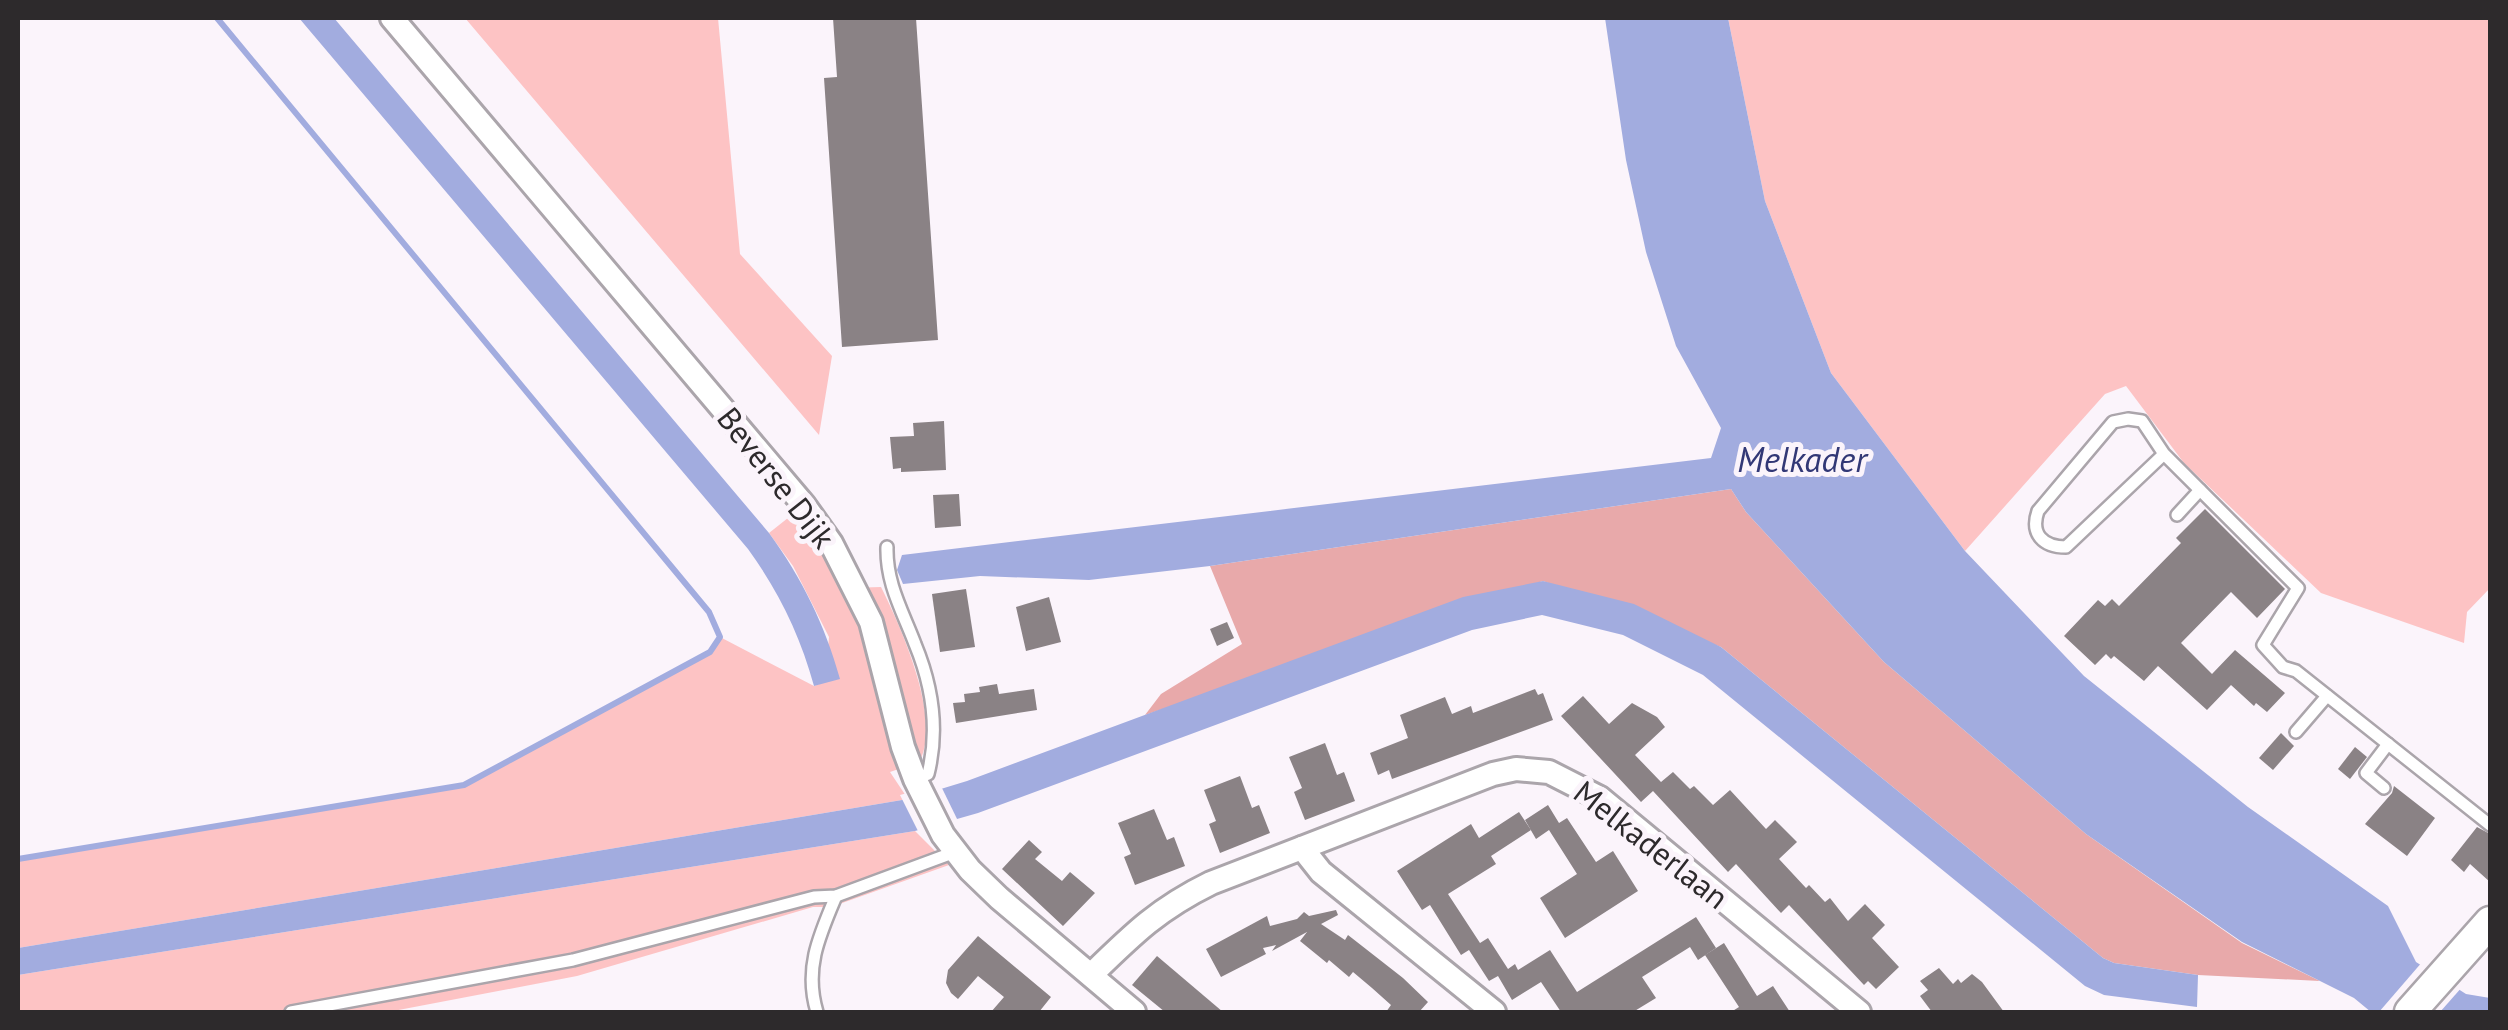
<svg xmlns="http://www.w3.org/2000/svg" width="2508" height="1030" font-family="'PT Sans',sans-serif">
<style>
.green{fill:#fdc3c4}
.forest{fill:#e8a9aa}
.water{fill:#a2acdf}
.pier{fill:#fbf4fb}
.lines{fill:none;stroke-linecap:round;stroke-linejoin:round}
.stream{stroke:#a2acdf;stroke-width:6}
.building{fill:#8a8285}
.lane-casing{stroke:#aba5ab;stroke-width:16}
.street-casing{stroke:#aba5ab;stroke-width:28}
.secondary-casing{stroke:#aba5ab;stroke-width:35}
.lane{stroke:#fff;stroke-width:11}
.street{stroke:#fff;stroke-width:22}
.secondary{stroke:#fff;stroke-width:30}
.labels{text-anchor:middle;stroke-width:10;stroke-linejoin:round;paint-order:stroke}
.street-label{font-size:32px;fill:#2d2a2c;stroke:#fbf4fb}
.water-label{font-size:35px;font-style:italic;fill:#323876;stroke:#fbf4fb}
</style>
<rect width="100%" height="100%" fill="#fbf4fb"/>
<!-- green -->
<g class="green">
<polygon points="465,18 718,18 740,254 832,356 819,435"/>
<polygon points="1728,18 2490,18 2490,588 2467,612 2464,643 2321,593 2184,463 2126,386 2105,394 1965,551 1831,373 1765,201"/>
<path d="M798,510L848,588L881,587C901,627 943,721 919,762L890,772L908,799L18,948V859L464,785L710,652L720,637L814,686L825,682L829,637L793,566L769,533Z"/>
<polygon points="915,831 949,865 831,907 813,907 577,976 388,1012 18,1012 18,975"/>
</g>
<!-- forest -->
<polygon class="forest" points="1731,489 1746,512 1884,662 2086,834 2242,943 2320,981 2198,975 2114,963 2103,958 1721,647 1543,581 1145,715 1161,694 1242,644 1210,566"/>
<!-- water -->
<g class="water">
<path d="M299,18H334L769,533C802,578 825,625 840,679L814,686C800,635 779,592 748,549Z"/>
<polygon points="1605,18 1728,18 1765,201 1831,373 1965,551 2084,676 2248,807 2388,906 2416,962 2466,994 2490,998 2490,1012 2371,1012 2354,998 2242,942 2086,834 1884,662 1746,512 1731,489 1210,566 1089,580 980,576 903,584 897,570 902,555 1711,458 1721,428 1676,346 1646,252 1626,160"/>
<polygon points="1543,581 1634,604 1721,647 2103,958 2114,963 2198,975 2197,1007 2104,995 2085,986 1703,675 1623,635 1542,615 1472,630 978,813 915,831 18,975 18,948 908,799 967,781 1463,597"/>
</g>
<!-- pier -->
<g class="pier">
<polygon points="940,784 959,823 920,835 900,795"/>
<polygon points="2423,961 2463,986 2440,1012 2379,1012"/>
</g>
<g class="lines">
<!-- stream -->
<polyline class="stream" points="18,859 464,785 710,652 720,637 709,612 217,18"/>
</g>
<!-- building -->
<g class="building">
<polygon points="833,18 916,18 938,340 842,347 824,78 837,77"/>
<polygon points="944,421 946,470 901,472 901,468 893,469 890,437 914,436 913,423"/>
<polygon points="959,494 961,526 935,528 933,495"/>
<polygon points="2205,509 2285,589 2257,618 2231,592 2181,643 2212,674 2235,650 2285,693 2267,712 2256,703 2254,706 2231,685 2207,710 2158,666 2144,681 2114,656 2111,659 2106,654 2095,665 2064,636 2098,600 2105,606 2112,599 2119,606 2181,543 2176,538"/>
<polygon points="966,589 975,647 940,652 932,594"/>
<polygon points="1049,597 1061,642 1026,651 1016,607"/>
<polygon points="1227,622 1234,638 1217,646 1210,629"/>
<polygon points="997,684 999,694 1034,689 1037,710 956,723 953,703 965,702 964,694 980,692 979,687"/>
<polygon points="1535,689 1538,695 1543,693 1553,720 1392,779 1389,770 1378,775 1370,753 1408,738 1400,715 1445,697 1452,714 1471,706 1473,713"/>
<polygon points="1583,696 1609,724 1632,703 1657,717 1665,727 1635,755 1661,782 1673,772 1690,789 1694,786 1713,805 1730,790 1766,829 1775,820 1797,842 1779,859 1806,888 1809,885 1825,902 1830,898 1848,921 1865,904 1885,925 1872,938 1899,967 1876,989 1868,981 1864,985 1789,905 1781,913 1736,864 1728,872 1653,791 1641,802 1561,716"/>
<polygon points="2281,733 2294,746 2273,770 2259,758"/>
<polygon points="1325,743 1337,775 1344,772 1355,801 1305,820 1294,792 1302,788 1289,757"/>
<polygon points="2355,747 2367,757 2350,779 2338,769"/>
<polygon points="1240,776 1252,808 1259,805 1270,833 1220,853 1209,824 1216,821 1204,790"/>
<polygon points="2394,786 2435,818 2407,856 2365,824 2392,793"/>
<polygon points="1548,805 1559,823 1567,818 1596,862 1613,851 1638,891 1565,938 1540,898 1577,874 1549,830 1536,839 1525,820"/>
<polygon points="1154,809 1167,840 1174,837 1185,866 1135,885 1124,857 1131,854 1118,823"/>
<polygon points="1519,812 1531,830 1491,856 1496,864 1448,894 1480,943 1488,938 1508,969 1515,964 1518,970 1550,950 1577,992 1696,917 1716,948 1698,960 1690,947 1642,977 1656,998 1633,1012 1561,1012 1541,982 1512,1000 1498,976 1489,981 1469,950 1461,955 1430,905 1422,910 1397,871 1471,824 1479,838"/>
<polygon points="2477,827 2490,834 2490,882 2470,864 2464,872 2451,860"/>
<polygon points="1029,840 1042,852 1035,859 1062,881 1070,872 1095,893 1063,926 1002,869"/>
<polygon points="1336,910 1338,915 1321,924 1345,940 1348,935 1403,978 1428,1002 1419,1012 1386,1012 1391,1005 1372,988 1353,972 1349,977 1329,960 1327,963 1300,941 1307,932 1272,951 1276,945 1263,948 1266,954 1221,977 1206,949 1267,916 1270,926 1297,919 1304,912 1309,916"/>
<polygon points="978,936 1051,997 1039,1012 991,1012 1004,997 978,976 958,999 951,993 946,983 948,970"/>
<polygon points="1724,943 1757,996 1773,986 1790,1012 1731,1012 1739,1007 1705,955"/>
<polygon points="1157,956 1223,1012 1165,1012 1132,985"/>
<polygon points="1939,968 1953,984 1958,979 1961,983 1972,974 1982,982 2004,1012 1932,1012 1920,996 1928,990 1920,981"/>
</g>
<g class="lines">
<!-- lane casing -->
<g class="lane-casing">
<g id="lane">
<path d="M2164,454L2066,547C2043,547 2030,534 2038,511L2113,422L2128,419L2142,421L2164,454L2298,588L2263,645L2283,667L2296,671L2490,825"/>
<polyline points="2177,515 2200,490"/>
<path d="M887,547C886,583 902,610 915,644C932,685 939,730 928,774L915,779"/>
<polyline points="2296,732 2327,696"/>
<polyline points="2384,788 2366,773 2388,744"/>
<polyline points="291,1012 573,960 814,897 836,896 955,852"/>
<path d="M817,1012C804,969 819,936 836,896"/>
</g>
</g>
<!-- street casing -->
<g class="street-casing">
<g id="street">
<polyline points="392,18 804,505 831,543 871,622 903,747 915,779 943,835 970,870 999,898 1134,1012"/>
<polyline points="1302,848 1321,872 1494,1012"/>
<path d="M1091,975C1133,934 1158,909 1211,883L1493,774L1516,769L1549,772L1600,798L1859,1012"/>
</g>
</g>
<!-- secondary casing -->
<g class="secondary-casing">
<polyline id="secondary" points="2410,1012 2490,922"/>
</g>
<!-- lane -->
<use href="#lane" class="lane"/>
<!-- street -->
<use href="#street" class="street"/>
<!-- secondary -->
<use href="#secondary" class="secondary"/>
</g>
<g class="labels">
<!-- street labels -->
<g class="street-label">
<text transform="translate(776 478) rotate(52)" y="11">Beverse Dijk</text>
<text transform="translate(1651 845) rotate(38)" y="11">Melkaderlaan</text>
</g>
<!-- water labels -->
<g class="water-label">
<text x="1802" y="472">Melkader</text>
</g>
</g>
<!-- border -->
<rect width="2508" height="1030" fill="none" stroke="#2d2a2c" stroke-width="40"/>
</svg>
